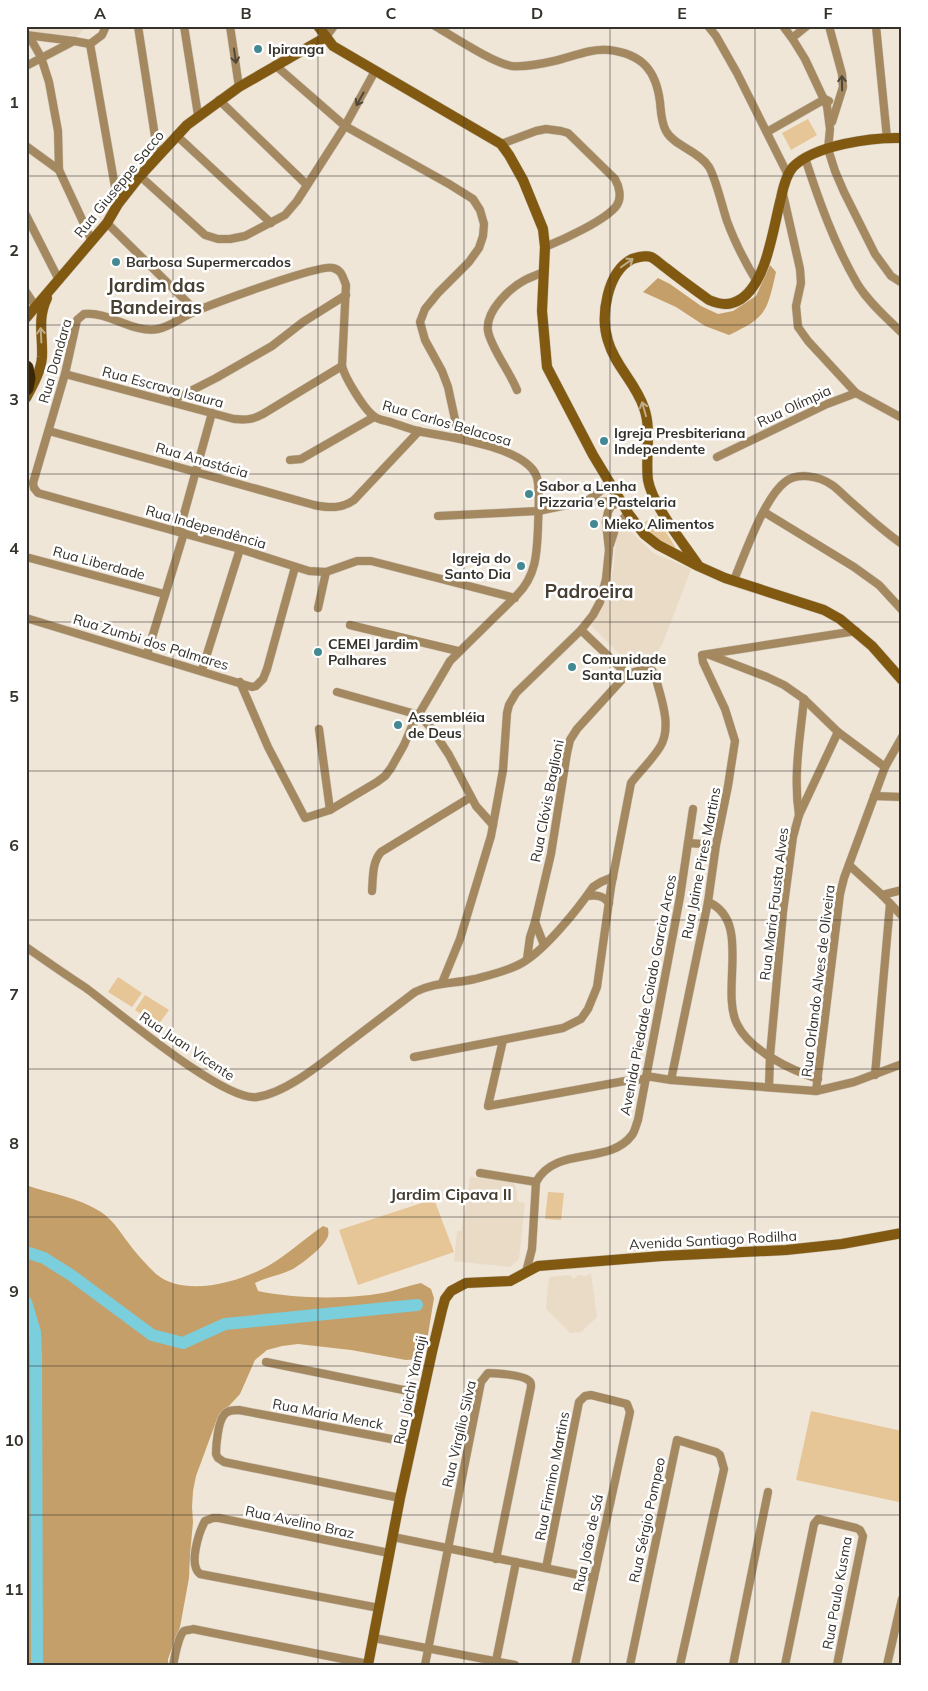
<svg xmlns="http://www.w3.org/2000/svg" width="928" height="1691" font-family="Mulish,sans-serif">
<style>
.built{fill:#e9dbc6}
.green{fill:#e6c597}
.forest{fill:#c49f69}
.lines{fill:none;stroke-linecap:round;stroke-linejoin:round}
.river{stroke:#7bcedb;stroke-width:12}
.street-casing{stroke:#cbc2b5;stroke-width:9}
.secondary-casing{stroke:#cbc2b5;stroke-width:11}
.highway-casing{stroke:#cbc2b5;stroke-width:16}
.street{stroke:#a48860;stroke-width:8}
.secondary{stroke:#815911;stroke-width:10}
.highway{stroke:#3c2704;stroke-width:15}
.oneway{stroke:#514738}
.oneway2{stroke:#c0ac88}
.grid{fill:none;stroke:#35312b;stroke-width:1;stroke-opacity:0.55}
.poi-dot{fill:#438994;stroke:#fff;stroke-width:2}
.labels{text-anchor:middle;stroke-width:5;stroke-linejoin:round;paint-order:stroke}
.poi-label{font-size:14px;font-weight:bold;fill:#35312b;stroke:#fff;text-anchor:start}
.street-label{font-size:14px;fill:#35312b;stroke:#fff}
.quarter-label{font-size:16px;font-weight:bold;fill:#473f33;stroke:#fff}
.district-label{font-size:19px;font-weight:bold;fill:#473f33;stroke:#fff}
.neatline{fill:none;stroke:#35312b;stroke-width:2}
.grid-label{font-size:16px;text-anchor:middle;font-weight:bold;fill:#35312b}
</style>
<rect width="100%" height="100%" fill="#f0e6d7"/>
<!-- built -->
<g class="built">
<polygon points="26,26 88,26 77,36 26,31"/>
<polygon points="627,528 653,553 691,569 662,645 651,663 626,661 591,625 601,611 613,570 617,534"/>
<polygon points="470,1177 509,1181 515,1184 517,1192 517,1201 525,1203 519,1259 510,1267 454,1261 457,1231 461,1231 464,1214 465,1213"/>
<polygon points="589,1273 591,1274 597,1317 581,1332 570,1333 546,1309 549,1277 570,1275 574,1279 578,1275 587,1276"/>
</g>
<!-- green -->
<g class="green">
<polygon points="808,119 817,135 791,150 782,133"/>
<path d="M656,516L677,550C664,550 651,532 643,523Z"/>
<polygon points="118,977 142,993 132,1007 108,992"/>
<polygon points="145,995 169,1010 158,1025 135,1010"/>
<polygon points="548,1192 564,1193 561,1220 545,1219"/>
<polygon points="434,1199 454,1252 358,1285 339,1230"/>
<polygon points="811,1411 902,1431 902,1489 899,1502 796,1480"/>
</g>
<!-- forest -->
<g class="forest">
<path d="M770,265L776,272C767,312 766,318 729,335L705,326L676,307L643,292L658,278L670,284L701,306L718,314L733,311L756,296Z"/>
<path d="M26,1185C51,1194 78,1197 101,1212C115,1221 123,1237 133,1249C140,1258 148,1266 156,1274C185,1298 239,1282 268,1266C287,1255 304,1239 323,1226L328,1228C328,1230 329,1233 328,1236C325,1246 303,1263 293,1269C281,1275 267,1277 255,1283L258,1291C294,1299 356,1300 392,1291C402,1288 411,1285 421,1283L431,1289L434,1298L425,1353L421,1359L406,1360L351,1350L298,1344L282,1346L267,1350L255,1360L240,1394L217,1419L196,1476L193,1491L192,1507L193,1522L190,1555L189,1578L180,1627L168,1659V1665H26Z"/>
</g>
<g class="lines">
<!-- river -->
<g class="river">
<polyline points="26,1252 44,1258 71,1275 152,1335 183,1343 225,1324 417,1305"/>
<polyline points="26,1302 35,1332 36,1354 37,1665"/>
</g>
<!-- street casing -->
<g class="street-casing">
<g id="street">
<polyline points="138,26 158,156"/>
<polyline points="184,26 198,115"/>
<polyline points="230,26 239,87"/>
<path d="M435,26C454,37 493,63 512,66C526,67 541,64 554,61C572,57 591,48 609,50C642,54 656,70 660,102C661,112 661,122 666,131C674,146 699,151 709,167C716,179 722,206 727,221C735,243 745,262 757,282"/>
<polyline points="708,26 716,36 737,73 788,175"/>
<polyline points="783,26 792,38 805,59 827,106 830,129 828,149 835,171 844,192 875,254 891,276 902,283"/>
<polyline points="829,26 842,74 843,87 832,122"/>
<polyline points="876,26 887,138"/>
<polyline points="26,35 74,41"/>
<polyline points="29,36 41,57 49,82 58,131 59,170 92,241"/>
<polyline points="326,37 334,26"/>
<polyline points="792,38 807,26"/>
<polyline points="90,44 118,204"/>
<polyline points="90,44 102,35 106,26"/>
<polyline points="275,65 345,126 449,184 473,199 480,210 484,224 483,236 479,248 469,262 438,293 425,309 420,322 425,340 442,371 448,387 459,438"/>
<polyline points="26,66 74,41 90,44"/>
<polyline points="219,100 307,185"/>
<polyline points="767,132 825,99 829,101"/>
<polyline points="176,135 271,223"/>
<path d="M501,144L536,131L546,129L561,131L568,133L615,179C619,186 622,197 617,205C607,220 562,240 545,247"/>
<polyline points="26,146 59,170"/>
<path d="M805,158C819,201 835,246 858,285C870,304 887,318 902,333"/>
<polyline points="140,176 205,235 218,239 230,239 245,236 285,215 297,201 345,126 375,71"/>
<polyline points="783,194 800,269 801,283 796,306 798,327 808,341 856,393 902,418"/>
<polyline points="26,215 59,280"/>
<polyline points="107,223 196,311"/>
<polyline points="26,292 36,307"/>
<path d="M65,374L234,419C245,420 252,420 263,414L342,366"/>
<path d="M517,390C510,372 491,348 488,331C485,311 510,288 525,280C531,277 537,275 543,272"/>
<polyline points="171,401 216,378 272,346 303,322 346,295"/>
<path d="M49,431L314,505C329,508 342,509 354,500L419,431"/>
<polyline points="717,457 827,404 856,393"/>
<polyline points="290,460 301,459 374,417"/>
<polyline points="587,501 610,484"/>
<polyline points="764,512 854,567 879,585 902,610"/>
<polyline points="438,516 538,511 587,501 618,502"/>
<polyline points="179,532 212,413"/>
<polyline points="610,545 615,529 628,513"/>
<polyline points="26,557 164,594"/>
<path d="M734,580C744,556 764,498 785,482C798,472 819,476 832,485C838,489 843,495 849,500C866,515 883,531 902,544"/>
<polyline points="318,608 326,572"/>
<polyline points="26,618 252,687 256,686 263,679 267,669 295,567"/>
<polyline points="350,625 458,651"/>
<polyline points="581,630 627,674"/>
<polyline points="147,654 184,533"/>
<polyline points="710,655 767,677 784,685 804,699 838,732 885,767"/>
<polyline points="202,670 240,549"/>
<path d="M240,682L268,747L305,818L330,810L377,782L385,776L391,768L404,745L412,726L450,661L517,595C536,576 537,554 538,528C538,516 541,485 536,475C524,447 450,437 422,432C412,430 402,426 393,423C387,421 379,420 375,417C365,411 345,378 342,366L346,285C343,278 342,270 333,268C320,264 215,303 196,311C183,316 172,326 158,329C133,334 109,311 84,314L77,320L65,374L33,483L34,488L38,493L240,549L309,571L326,572L357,561H371L515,598"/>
<polyline points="337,692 419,715 432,729 449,755 476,806 493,825"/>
<polyline points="319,729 330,810"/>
<polyline points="874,796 902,797"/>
<path d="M799,815C793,776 800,738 804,699"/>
<polyline points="688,843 716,845"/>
<polyline points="849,865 882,895 902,916"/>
<path d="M372,891C373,878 372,862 381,852L471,797"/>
<polyline points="882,895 902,890"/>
<path d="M587,896C596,895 603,895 609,903"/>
<path d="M708,902C752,920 720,990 737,1024C750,1051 791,1070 818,1079"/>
<polyline points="535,922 544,945"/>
<path d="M26,947C46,961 66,975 86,988C117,1011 224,1102 257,1097C287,1093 324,1061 348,1043C370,1026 393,1009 415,992C435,982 453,984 475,979C490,975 508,971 522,963C545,950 578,909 593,887L601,882L613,877"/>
<polyline points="442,983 460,939 491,836 503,770 507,713 509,705 516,693 581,630 593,615 600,602 606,579 609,550 606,522 608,512 611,506 620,502"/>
<polyline points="503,1040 488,1106 625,1081 646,1079"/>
<path d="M414,1057L563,1028L581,1019L588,1009L597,987L611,887L631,783C640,771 652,760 660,747C673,726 660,696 655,675L652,670L648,668L627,674L577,729L570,740L567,753L551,854L535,922L530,937L527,959"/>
<polyline points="875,1075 890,904"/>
<polyline points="646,1076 671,1080 816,1091 854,1082 902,1064"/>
<polyline points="671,1080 708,902 716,845 728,786 735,741 725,709 703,662 702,655 856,631"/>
<polyline points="769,1087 770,1056 783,912 793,837 799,815 838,732"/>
<polyline points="816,1091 840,894 844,878 885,767 902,737"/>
<polyline points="480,1173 536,1182"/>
<path d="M526,1272L532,1249L536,1182C556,1145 609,1166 632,1135C635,1131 636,1125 638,1120L680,897L693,809"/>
<polyline points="266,1362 423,1394"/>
<path d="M400,1498L224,1462L218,1458L216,1454C216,1445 218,1422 224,1415C227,1410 234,1410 239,1410L412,1443"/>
<polyline points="393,1537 594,1578"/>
<polyline points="546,1568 579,1402 585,1396 591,1395 627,1404 630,1412 575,1665"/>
<path d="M379,1608L200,1574C188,1565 199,1532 205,1521L213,1518H219L389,1553"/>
<polyline points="374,1638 515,1665"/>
<polyline points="496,1661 516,1562"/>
<path d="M173,1665C175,1657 178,1636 184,1631C186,1630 191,1630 193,1629L368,1664"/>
<path d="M425,1665L481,1382L488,1373C496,1373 522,1375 528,1380C531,1382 531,1383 531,1387L496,1559"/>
<polyline points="630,1665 677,1440 716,1452 720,1455 724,1469 680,1665"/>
<polyline points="733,1665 768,1492"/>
<polyline points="785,1665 814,1524 818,1519 856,1528 860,1530 863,1536 837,1665"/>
<polyline points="887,1665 902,1599"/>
</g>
</g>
<!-- secondary casing -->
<g class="secondary-casing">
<g id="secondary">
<polyline points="318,26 333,46 501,144 509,155 523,180 543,229 545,247 542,311 547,367 593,455 628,513 644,534 658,545 698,566 725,578 824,610 840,619 872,646 902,680"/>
<polyline points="26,318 107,223 118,204 140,176 187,125 239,87 326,37"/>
<path d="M26,398C33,385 41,371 42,357C43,335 37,319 47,298"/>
<path d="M698,565C683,543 652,504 648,480C645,456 652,430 644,408C636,383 615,366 608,341C600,316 607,272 632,259C638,257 645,255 651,257C656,259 661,265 666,268C680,279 695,290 709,300C721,305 730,306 741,299C767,282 773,228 781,198C783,188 786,175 793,167C815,145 872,137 902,138"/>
<polyline points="368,1665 400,1498 432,1352 442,1310 445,1299 451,1291 466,1283 510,1281 538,1266 662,1256 786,1250 842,1244 902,1233"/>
</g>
</g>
<!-- highway casing -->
<g class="highway-casing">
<polyline id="highway" points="26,368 28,378 26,388"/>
</g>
<!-- street -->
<use href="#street" class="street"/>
<!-- secondary -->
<use href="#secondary" class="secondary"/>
<!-- highway -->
<use href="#highway" class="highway"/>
</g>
<!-- one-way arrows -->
<defs><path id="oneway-shaft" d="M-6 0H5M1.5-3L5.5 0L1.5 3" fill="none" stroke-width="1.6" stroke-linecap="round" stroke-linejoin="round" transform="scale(1.25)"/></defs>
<g class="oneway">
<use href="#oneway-shaft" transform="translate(235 56) rotate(82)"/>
<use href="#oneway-shaft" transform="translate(842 83) rotate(-91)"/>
<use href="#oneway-shaft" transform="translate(360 99) rotate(119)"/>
</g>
<g class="oneway2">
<use href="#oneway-shaft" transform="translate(627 263) rotate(-35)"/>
<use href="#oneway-shaft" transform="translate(41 335) rotate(-93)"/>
<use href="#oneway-shaft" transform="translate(644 409) rotate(-106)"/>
</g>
<!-- grid -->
<path class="grid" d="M173,26V1665M318,26V1665M464,26V1665M610,26V1665M755,26V1665M26,176H902M26,325H902M26,474H902M26,622H902M26,771H902M26,920H902M26,1069H902M26,1217H902M26,1366H902M26,1515H902"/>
<!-- markers -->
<g class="poi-dot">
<circle cx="258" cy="49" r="5"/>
<circle cx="116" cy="262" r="5"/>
<circle cx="604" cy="441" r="5"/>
<circle cx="529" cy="494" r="5"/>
<circle cx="594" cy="524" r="5"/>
<circle cx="521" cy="566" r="5"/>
<circle cx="318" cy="652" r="5"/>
<circle cx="572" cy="667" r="5"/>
<circle cx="398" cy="725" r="5"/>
</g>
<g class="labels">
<!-- poi labels -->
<g class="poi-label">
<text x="268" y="54">Ipiranga</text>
<text x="126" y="267">Barbosa Supermercados</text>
<text x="614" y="438">Igreja Presbiteriana<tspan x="614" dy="16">Independente</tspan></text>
<text x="539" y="491">Sabor a Lenha<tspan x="539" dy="16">Pizzaria e Pastelaria</tspan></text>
<text x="604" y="529">Mieko Alimentos</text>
<text x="511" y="563" text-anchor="end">Igreja do<tspan x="511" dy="16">Santo Dia</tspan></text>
<text x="328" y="649">CEMEI Jardim<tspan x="328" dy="16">Palhares</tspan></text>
<text x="582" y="664">Comunidade<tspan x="582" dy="16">Santa Luzia</tspan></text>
<text x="408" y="722">Assembléia<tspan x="408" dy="16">de Deus</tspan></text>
</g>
<!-- street labels -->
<g class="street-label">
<text transform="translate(119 184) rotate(-51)" y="5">Rua Giuseppe Sacco</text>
<text transform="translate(55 361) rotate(-74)" y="5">Rua Dandara</text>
<text transform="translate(163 387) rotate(15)" y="5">Rua Escrava Isaura</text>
<text transform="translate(794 406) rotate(-25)" y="5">Rua Olímpia</text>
<text transform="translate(447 423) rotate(16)" y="5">Rua Carlos Belacosa</text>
<text transform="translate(202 460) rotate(16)" y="5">Rua Anastácia</text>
<text transform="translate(206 527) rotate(16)" y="5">Rua Independência</text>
<text transform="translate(99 563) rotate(15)" y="5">Rua Liberdade</text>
<text transform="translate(151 642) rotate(17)" y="5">Rua Zumbi dos Palmares</text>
<text transform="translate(547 801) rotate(-79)" y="5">Rua Clóvis Baglioni</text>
<text transform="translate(701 863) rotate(-79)" y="5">Rua Jaime Pires Martins</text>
<text transform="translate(774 904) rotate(-83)" y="5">Rua Maria Fausta Alves</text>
<text transform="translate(818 981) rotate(-83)" y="5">Rua Orlando Alves de Oliveira</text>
<text transform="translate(648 995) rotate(-79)" y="5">Avenida Piedade Coiado Garcia Arcos</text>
<text transform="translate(187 1046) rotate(34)" y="5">Rua Juan Vicente</text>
<text transform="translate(713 1240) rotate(-3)" y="5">Avenida Santiago Rodilha</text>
<text transform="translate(410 1390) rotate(-78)" y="5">Rua Joichi Yamaji</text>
<text transform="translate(328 1414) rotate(11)" y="5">Rua Maria Menck</text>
<text transform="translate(459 1434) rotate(-77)" y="5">Rua Virgílio Silva</text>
<text transform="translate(552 1476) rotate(-79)" y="5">Rua Firmino Martins</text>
<text transform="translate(647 1520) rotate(-78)" y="5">Rua Sérgio Pompeo</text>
<text transform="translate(300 1522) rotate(12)" y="5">Rua Avelino Braz</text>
<text transform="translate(588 1543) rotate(-78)" y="5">Rua João de Sá</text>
<text transform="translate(837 1593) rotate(-80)" y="5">Rua Paulo Kusma</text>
</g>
<!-- quarter labels -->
<g class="quarter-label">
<text x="451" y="1200">Jardim Cipava II</text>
</g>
<!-- district labels -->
<g class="district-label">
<text x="156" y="292">Jardim das<tspan x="156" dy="22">Bandeiras</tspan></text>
<text x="589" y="598">Padroeira</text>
</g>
</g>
<!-- border -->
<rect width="928" height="1691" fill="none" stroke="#ffffff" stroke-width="55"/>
<rect x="28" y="28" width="872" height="1636" class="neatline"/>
<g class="grid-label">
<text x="100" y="19">A</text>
<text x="246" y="19">B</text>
<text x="391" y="19">C</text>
<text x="537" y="19">D</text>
<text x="682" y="19">E</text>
<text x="828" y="19">F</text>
<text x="14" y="108">1</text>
<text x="14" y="256">2</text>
<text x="14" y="405">3</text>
<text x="14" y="554">4</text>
<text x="14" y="702">5</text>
<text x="14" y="851">6</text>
<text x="14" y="1000">7</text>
<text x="14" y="1149">8</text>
<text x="14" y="1297">9</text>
<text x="14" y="1446">10</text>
<text x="14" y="1595">11</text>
</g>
</svg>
